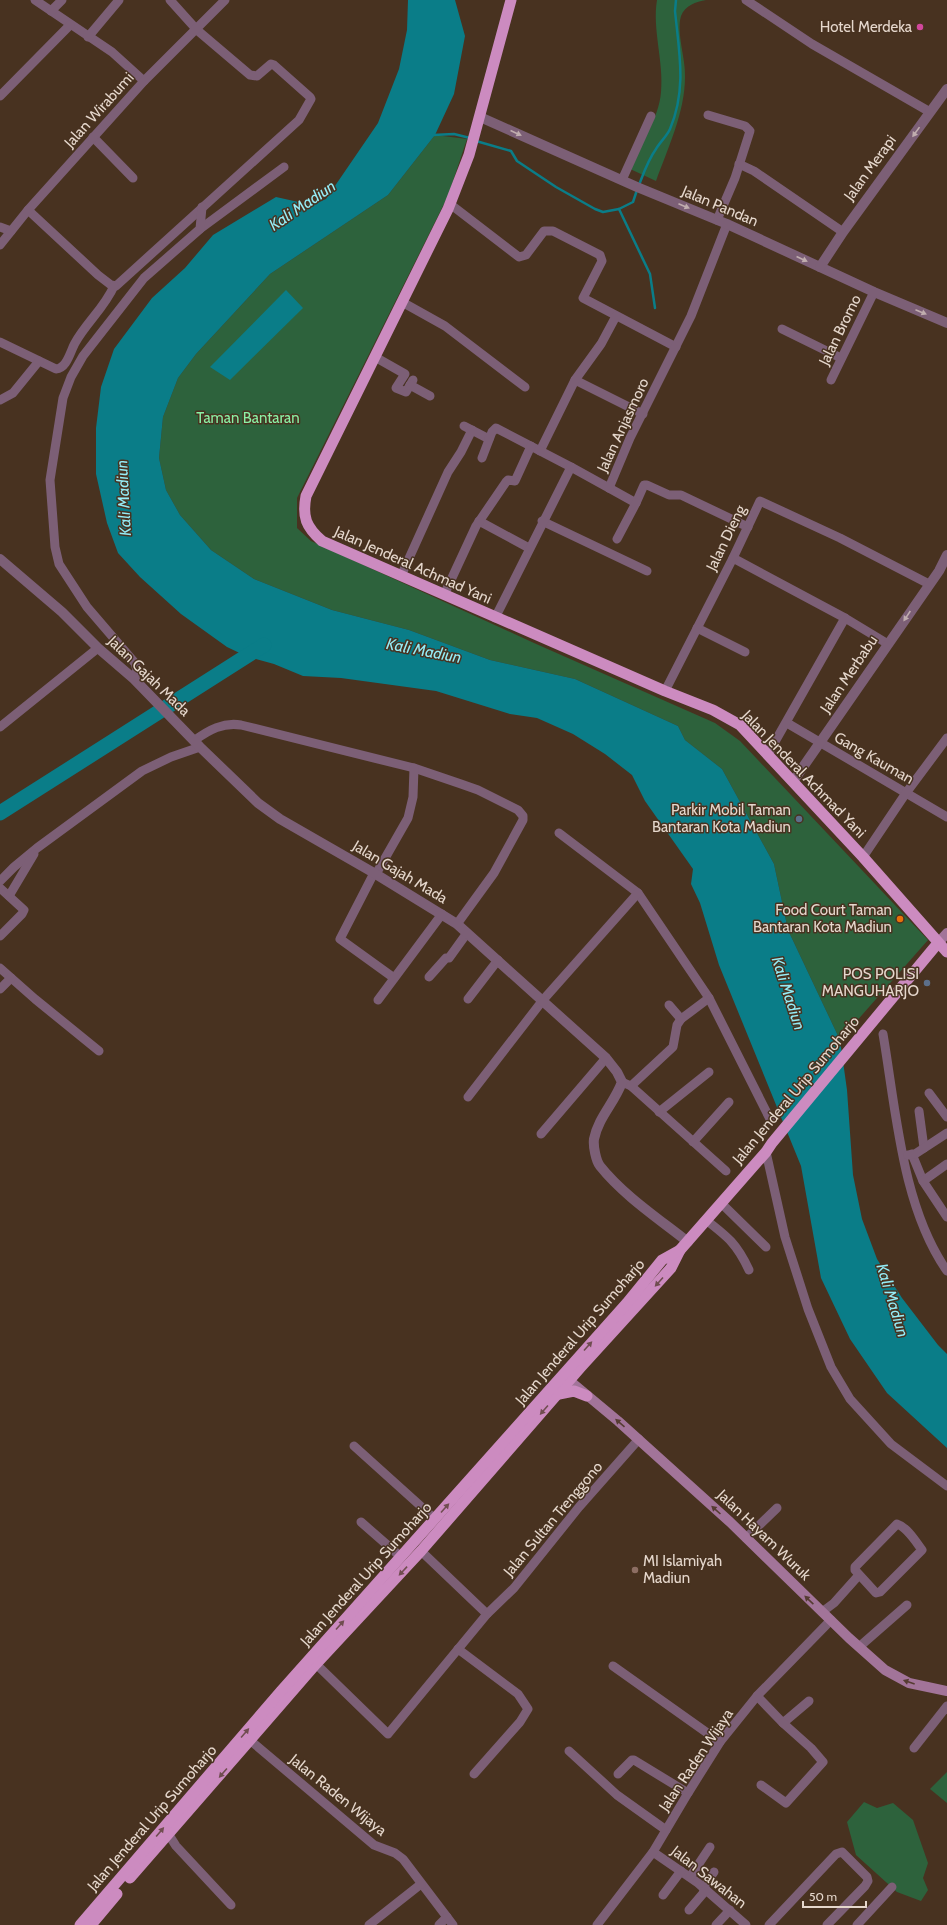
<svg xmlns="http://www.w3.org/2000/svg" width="947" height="1925" font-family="Cabin,sans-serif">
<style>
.green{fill:#2d623c}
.water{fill:#0a7d88}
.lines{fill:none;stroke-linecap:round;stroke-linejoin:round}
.stream{stroke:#0a7d88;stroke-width:2.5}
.river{stroke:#0a7d88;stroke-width:15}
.minor{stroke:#7c5f76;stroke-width:9}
.tertiary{stroke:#7c5f76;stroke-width:10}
.secondary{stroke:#a27499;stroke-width:10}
.trunk{stroke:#cc8bc0;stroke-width:11}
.oneway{fill:#c0adae}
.oneway2{fill:#704d50}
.oneway3{fill:#563c32}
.hotel-dot{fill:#d1479c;stroke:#483220;stroke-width:1.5}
.service-dot{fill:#5c6f8a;stroke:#483220;stroke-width:1.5}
.food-dot{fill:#e8710a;stroke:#483220;stroke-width:1.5}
.education-dot{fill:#8d6e63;stroke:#483220;stroke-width:1.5}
.labels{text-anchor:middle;stroke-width:3;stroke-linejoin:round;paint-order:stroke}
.poi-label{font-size:15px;fill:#e5d7cc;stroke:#483220;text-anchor:end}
.street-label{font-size:15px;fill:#e5d7cc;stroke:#483220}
.park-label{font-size:15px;fill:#8af1a5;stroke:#483220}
.water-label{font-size:16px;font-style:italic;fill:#95edf7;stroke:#483220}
</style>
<rect width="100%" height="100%" fill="#483220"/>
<!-- green -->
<g class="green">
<path d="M657,0H706C696,2 685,5 681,16C676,33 686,59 685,77C685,112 668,148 656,181L628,168C640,145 659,119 661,92C664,62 652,29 657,0Z"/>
<polygon points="435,135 467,139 448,196 297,498 297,528 311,541 534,643 715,723 740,741 928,940 840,1040 788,930 774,864 722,769 685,740 678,726 575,679 490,660 409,630 332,610 254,579 211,550 180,515 166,490 159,458 163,417 178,378 196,354 270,274 388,195"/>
<polygon points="947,1772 947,1803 930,1789"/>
<polygon points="864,1802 877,1808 893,1803 913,1820 928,1863 923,1878 928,1890 921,1901 897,1892 856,1855 847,1822"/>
</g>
<!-- water -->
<g class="water">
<polygon points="408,0 455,0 465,36 454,94 435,135 388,195 270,274 196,354 178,378 163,417 159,458 166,490 180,515 211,550 254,579 332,610 409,630 490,660 575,679 678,726 685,740 722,769 774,864 788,930 840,1040 847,1090 853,1175 862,1219 877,1259 902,1298 938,1345 947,1354 947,1448 887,1393 850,1339 821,1278 801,1166 719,965 700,903 691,884 693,869 645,801 632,775 605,754 573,734 537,718 510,714 436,691 341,678 303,676 274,664 248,657 227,647 181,614 140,577 118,553 107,523 96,474 96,428 101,387 114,349 152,298 185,268 213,235 276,197 312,205 326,199 378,123 399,69 407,30"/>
<polygon points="286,290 303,308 230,380 210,367"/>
</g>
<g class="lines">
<!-- stream -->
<g class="stream">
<polyline points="433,135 454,134 470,138"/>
<polyline points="476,141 511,151 517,161 556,187 595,209 603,212 619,209 633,202 637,190"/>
<path d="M639,185C644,172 648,160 656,149C660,142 667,136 670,129C687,89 679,52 675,11L676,0"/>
<polyline points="619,209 650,274 655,308"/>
</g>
<!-- river -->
<polyline class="river" points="0,813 264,645"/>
<!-- minor -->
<g class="minor">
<polyline points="35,0 112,52 144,81"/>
<polyline points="746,0 812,44 930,112"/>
<polyline points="51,11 62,0"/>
<polyline points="88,37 119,0"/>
<polyline points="0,96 70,25"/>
<polyline points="708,115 745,126 750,131 735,178 717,220"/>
<polyline points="93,137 133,178"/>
<polyline points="739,164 754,171 843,232"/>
<polyline points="622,180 651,116"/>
<polyline points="450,204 519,257 526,255 544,231 553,231 600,255 602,261 583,298 676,347"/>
<polyline points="28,210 98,275 111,285 116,286 299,120 311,99 310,97 274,65 271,64 257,76 250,75 197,30 170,0"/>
<polyline points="0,227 11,231"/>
<polyline points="200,229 284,167"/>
<polyline points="0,245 28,210 144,81 225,0"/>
<polyline points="402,302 445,326 525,387"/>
<polyline points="782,329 841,358"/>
<path d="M0,342L56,369C67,368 70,352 75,343C86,323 105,307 114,286"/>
<polyline points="375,357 405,374 396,388 406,392 413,380"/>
<polyline points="575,380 643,414"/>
<polyline points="831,380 874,292"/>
<polyline points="410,385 430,396"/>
<polyline points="0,400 13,393 39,361"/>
<polyline points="464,426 489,439"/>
<polyline points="540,451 575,380 601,344 616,316"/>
<polyline points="482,458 492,432 496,428 571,467"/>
<polyline points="609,488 636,503 644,485 647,485 669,495 681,495 748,527"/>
<polyline points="479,521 529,548"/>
<polyline points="542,521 647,571"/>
<polyline points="617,539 636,503"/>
<polyline points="733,558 845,618"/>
<polyline points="401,576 448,472 461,452 472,430"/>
<polyline points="444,595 476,526 506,482 508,480 515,481 531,446"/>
<polyline points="495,618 571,467 609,488 630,438 691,316 727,224"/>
<polyline points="697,628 745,652"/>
<polyline points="134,679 137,670 135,663 87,607 59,564 55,547 50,480 63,398 71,377 83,356 144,278 200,229 202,207"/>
<polyline points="665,691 733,558 760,501 840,538 929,584"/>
<polyline points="787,723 947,817"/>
<polyline points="0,727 98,648"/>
<path d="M195,740C209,730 223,722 241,725L414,768L461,784L478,790L518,810L523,816V820L494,873L457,924"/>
<polyline points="768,754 845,618 888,644"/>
<polyline points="559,833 638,893 709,998 771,1121"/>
<polyline points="863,857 906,793 947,738"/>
<polyline points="374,873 340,939 394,978"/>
<polyline points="376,874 408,818 413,797 414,768"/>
<polyline points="0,881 14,867 37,848 142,771 171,757 200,747"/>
<polyline points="0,888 24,910 22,914 0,936"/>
<polyline points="9,896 34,854"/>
<polyline points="0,968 35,999 99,1051"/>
<polyline points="429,977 446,958 449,958 467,933"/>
<polyline points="0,989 11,978"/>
<polyline points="468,999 498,960"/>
<polyline points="378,1000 442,914"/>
<polyline points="669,1005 681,1019"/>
<path d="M883,1034C896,1110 902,1207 947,1271"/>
<polyline points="622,1082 631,1086 726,1171"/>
<polyline points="631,1086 673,1047 677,1025 681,1019 709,998"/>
<polyline points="929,1093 947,1117"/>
<polyline points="468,1097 543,1000 638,893"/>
<polyline points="919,1111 924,1148"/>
<polyline points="659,1112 709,1072"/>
<polyline points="541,1134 606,1058"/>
<polyline points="693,1142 729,1102"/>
<polyline points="766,1152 785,1237 808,1309 831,1367 850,1399 891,1444 947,1486"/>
<polyline points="912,1154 923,1181 947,1217"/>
<polyline points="908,1155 915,1154 947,1133"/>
<polyline points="923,1181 947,1164"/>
<polyline points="721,1203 766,1247"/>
<path d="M706,1220C728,1237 737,1244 749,1270"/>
<polyline points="354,1446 435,1519"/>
<polyline points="361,1522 401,1557"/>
<path d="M897,1524C907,1527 916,1542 922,1550L880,1592L876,1593L855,1570V1567Z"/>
<polyline points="746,1538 777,1508"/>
<polyline points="421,1551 487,1614"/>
<polyline points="822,1612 834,1603 859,1575"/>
<polyline points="859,1647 907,1605"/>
<polyline points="458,1649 518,1694 528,1709 520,1722 474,1774"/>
<polyline points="316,1664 388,1734 487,1614 514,1588 579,1507 639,1439"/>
<polyline points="613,1666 720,1742"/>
<polyline points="757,1696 783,1723 809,1701"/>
<polyline points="251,1741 374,1845 395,1853 403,1859 453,1925"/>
<polyline points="914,1748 947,1706"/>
<polyline points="569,1751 617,1795 666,1830"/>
<polyline points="618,1774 632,1760 634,1760 688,1793"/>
<polyline points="761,1785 786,1803 823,1762 811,1748 783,1723"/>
<polyline points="169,1835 176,1846 231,1905"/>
<polyline points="653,1852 698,1883 746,1925"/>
<polyline points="690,1877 710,1847"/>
<polyline points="703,1888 714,1872"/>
<polyline points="663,1895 681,1871"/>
<polyline points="689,1910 706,1890"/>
<polyline points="369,1925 421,1884"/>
<polyline points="439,1925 447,1917"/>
<polyline points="597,1925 653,1852 688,1793 720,1742 757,1696 831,1620"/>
<polyline points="716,1925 730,1910"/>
<polyline points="769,1925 836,1854 842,1852 867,1877 868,1881 865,1886 827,1925"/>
<polyline points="857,1925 892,1887"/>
</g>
<!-- tertiary -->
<g class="tertiary">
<polyline points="480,117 637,187 727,224 874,292 947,323"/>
<polyline points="820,267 843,232 947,89"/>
<path d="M0,559L62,612L98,648L134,679L200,747L258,803L280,819L374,873L457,924L606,1058L617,1072L622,1082C615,1102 598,1118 594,1139C593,1146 596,1161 600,1166C623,1195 659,1219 688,1242"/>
<polyline points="794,780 939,571 947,555"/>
</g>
<!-- secondary -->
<g class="secondary">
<polyline points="938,943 947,933"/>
<polyline points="564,1376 618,1421 730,1522 849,1638 885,1670 909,1683 947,1691"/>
</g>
<!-- trunk -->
<g class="trunk">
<path d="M511,0L469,155L448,209L306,496C302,517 306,527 322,541L665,691L713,710L740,725L863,857L947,952"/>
<polyline points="559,1394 574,1391 587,1396"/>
<polyline points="130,1878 316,1664 421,1551 581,1367 671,1268 680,1250"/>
<polyline points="80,1925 281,1691 627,1303 662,1260 680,1250 766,1152 772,1143 938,943"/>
<polyline points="91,1925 117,1894"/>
</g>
</g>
<!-- one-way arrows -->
<defs><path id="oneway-solid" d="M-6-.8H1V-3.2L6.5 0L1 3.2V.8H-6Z"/></defs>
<g class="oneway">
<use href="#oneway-solid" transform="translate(916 132) rotate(126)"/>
<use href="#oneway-solid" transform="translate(516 133) rotate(24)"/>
<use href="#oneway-solid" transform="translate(684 206) rotate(23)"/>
<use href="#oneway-solid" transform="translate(802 259) rotate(25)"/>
<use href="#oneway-solid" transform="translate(921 312) rotate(23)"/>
<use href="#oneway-solid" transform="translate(907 616) rotate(124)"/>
</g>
<g class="oneway2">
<use href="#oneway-solid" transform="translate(659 1282) rotate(132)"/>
<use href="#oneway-solid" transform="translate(588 1346) rotate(-48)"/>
<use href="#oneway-solid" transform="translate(544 1410) rotate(131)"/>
<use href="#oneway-solid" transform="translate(445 1508) rotate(-48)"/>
<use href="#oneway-solid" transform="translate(403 1571) rotate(133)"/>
<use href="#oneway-solid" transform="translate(340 1625) rotate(-48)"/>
<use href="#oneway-solid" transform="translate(245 1733) rotate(-49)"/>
<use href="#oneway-solid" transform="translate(223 1773) rotate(131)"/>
<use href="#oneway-solid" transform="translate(160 1832) rotate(-50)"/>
</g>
<g class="oneway3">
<use href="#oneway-solid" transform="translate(620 1423) rotate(-139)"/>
<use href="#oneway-solid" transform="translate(716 1510) rotate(-138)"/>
<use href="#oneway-solid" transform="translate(809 1600) rotate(-137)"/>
<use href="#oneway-solid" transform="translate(909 1682) rotate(-161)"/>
</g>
<!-- markers -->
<circle class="hotel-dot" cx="920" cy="27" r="4"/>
<g class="service-dot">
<circle cx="799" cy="819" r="4"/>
<circle cx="927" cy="983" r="4"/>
</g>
<circle class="food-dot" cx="900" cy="919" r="4"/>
<circle class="education-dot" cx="635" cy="1570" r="4"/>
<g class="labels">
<!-- poi labels -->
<g class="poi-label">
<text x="912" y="32">Hotel Merdeka</text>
<text x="791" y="815">Parkir Mobil Taman<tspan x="791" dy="17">Bantaran Kota Madiun</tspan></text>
<text x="892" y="915">Food Court Taman<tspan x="892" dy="17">Bantaran Kota Madiun</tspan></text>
<text x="919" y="979">POS POLISI<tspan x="919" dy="17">MANGUHARJO</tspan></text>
<text x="643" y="1566" text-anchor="start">MI Islamiyah<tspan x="643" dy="17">Madiun</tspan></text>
</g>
<!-- street labels -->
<g class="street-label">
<text transform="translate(99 110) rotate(-48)" y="5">Jalan Wirabumi</text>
<text transform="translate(870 168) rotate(-54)" y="5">Jalan Merapi</text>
<text transform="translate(720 206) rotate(23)" y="5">Jalan Pandan</text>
<text transform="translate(840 330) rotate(-64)" y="5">Jalan Bromo</text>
<text transform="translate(623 425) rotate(-65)" y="5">Jalan Anjasmoro</text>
<text transform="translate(726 538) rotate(-64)" y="5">Jalan Dieng</text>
<text transform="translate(413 565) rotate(24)" y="5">Jalan Jenderal Achmad Yani</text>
<text transform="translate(849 674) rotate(-56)" y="5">Jalan Merbabu</text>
<text transform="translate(149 676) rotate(44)" y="5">Jalan Gajah Mada</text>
<text transform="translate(874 758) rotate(30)" y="5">Gang Kauman</text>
<text transform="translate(804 774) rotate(46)" y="5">Jalan Jenderal Achmad Yani</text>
<text transform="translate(400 872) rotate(31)" y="5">Jalan Gajah Mada</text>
<text transform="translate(796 1090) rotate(-50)" y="5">Jalan Jenderal Urip Sumoharjo</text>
<text transform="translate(580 1332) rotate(-49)" y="5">Jalan Jenderal Urip Sumoharjo</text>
<text transform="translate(553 1519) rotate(-50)" y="5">Jalan Sultan Trenggono</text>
<text transform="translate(764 1535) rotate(44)" y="5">Jalan Hayam Wuruk</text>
<text transform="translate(366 1574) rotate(-48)" y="5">Jalan Jenderal Urip Sumoharjo</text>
<text transform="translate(696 1760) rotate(-56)" y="5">Jalan Raden Wijaya</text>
<text transform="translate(338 1795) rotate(39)" y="5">Jalan Raden Wijaya</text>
<text transform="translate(152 1818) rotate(-49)" y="5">Jalan Jenderal Urip Sumoharjo</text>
<text transform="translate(709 1877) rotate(38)" y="5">Jalan Sawahan</text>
</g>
<!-- park labels -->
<g class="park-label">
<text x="248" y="423">Taman Bantaran</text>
</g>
<!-- water labels -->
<g class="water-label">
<text transform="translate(302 205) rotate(-34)" y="6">Kali Madiun</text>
<text transform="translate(123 498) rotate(-93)" y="6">Kali Madiun</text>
<text transform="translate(424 650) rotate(11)" y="6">Kali Madiun</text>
<text transform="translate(789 993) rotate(72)" y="6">Kali Madiun</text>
<text transform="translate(893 1300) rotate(73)" y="6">Kali Madiun</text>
</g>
</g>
<!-- scale -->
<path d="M803 1901v6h63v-6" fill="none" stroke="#e5d7cc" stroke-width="2"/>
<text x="809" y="1901" font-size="12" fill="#e5d7cc" stroke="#483220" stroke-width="3" paint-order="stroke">50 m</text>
</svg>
